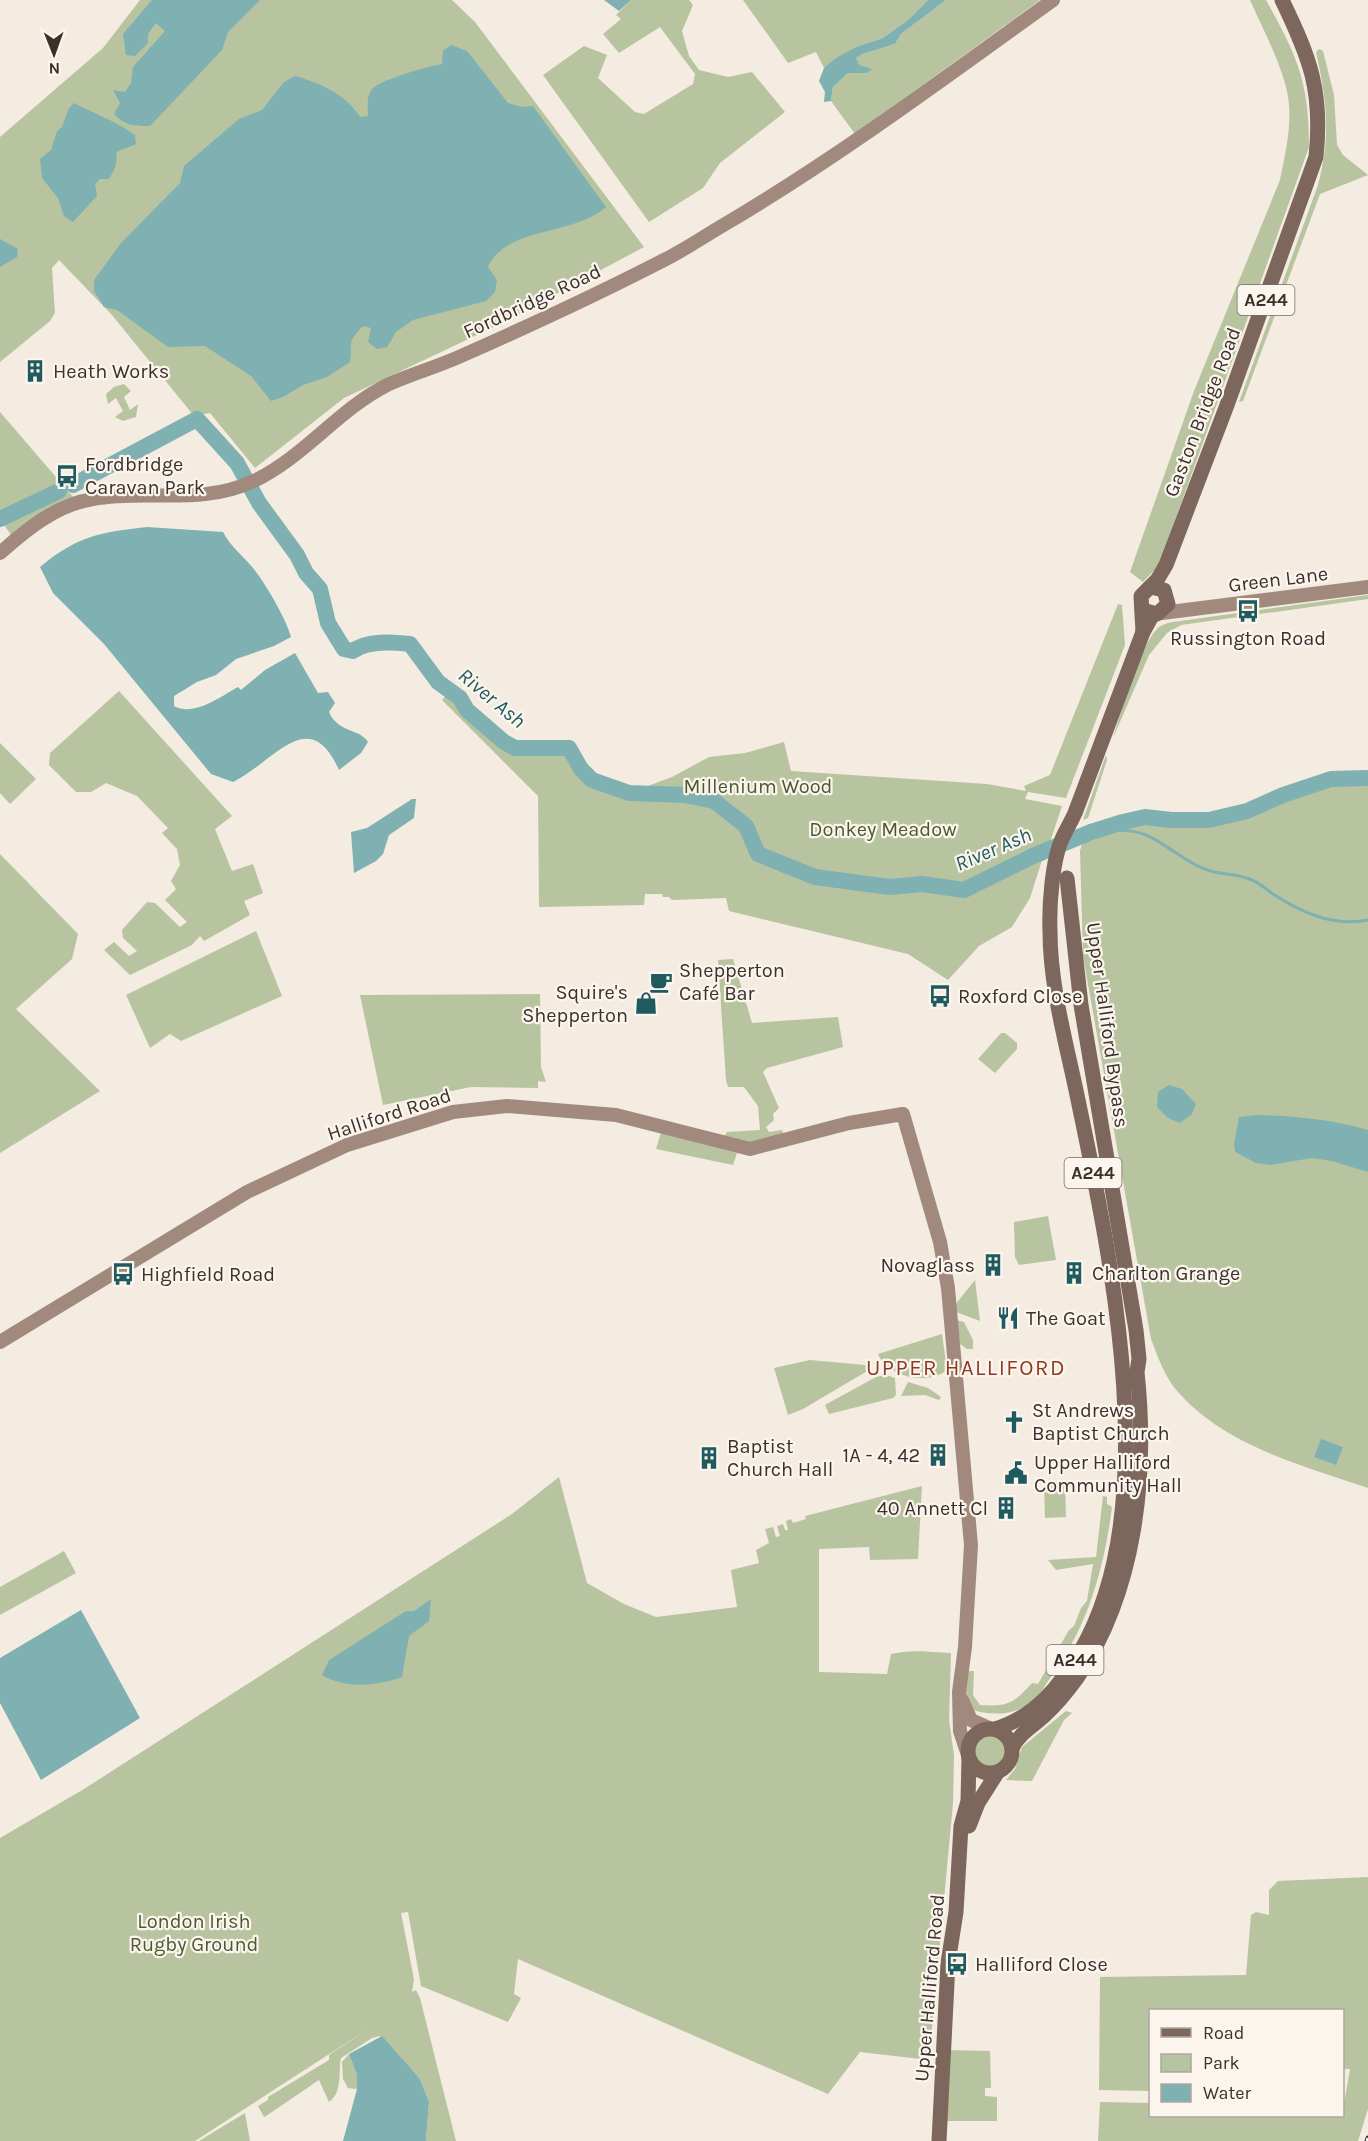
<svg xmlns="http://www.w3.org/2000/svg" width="1368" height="2141" font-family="Karla,sans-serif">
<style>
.green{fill:#b8c4a0}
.water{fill:#7fb0b2}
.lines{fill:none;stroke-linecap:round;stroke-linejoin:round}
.stream{stroke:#7fb0b2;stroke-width:3}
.river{stroke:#7fb0b2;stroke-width:16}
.secondary{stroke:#a18a7d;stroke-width:14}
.primary{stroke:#7d675c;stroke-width:15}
.rail-casing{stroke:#3b302b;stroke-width:5}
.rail{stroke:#fbf5ee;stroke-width:3;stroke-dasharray:9;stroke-linecap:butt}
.labels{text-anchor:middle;stroke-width:4.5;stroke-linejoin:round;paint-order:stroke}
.shield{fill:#fbf5ee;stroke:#756b66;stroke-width:1.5}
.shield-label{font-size:18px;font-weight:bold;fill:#3b302b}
.street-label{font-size:20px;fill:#3b302b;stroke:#fbf5ee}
.poi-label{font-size:20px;fill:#3b302b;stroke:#fbf5ee;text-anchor:start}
.park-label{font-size:20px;fill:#4a5a2e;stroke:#fbf5ee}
.water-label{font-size:21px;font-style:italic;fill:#1f5a5e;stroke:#fbf5ee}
.quarter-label{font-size:22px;letter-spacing:1.5px;fill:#8c3b22;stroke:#fbf5ee}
</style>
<rect width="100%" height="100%" fill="#f4ebe1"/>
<!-- green -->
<g class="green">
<polygon points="140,0 452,0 475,22 644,247 498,325 344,398 255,468 210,413 194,416 112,315 59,260 52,268 55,313 50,321 0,362 0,137 103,48"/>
<polygon points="631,0 689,0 693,5 682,31 689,56 699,70 728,77 752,72 785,112 720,163 703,188 649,222 543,75 584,46 607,55 598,78 635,112 644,114 693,84 695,74 660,27 619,53 603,34 621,19 616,15"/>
<polygon points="743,0 928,0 909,19 883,38 858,46 824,68 816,52 788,63"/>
<polygon points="946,0 1040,0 855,134 831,101 833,87 848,73 867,73 871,69 859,66 855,59 861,54 895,44 901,34"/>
<path d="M1250,0H1266C1297,56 1309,81 1309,147L1159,565L1143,582L1130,572L1194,391L1280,180C1285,155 1291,130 1289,105C1287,73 1263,30 1250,0Z"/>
<path d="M1319,49L1323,51L1334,95L1337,145L1343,155L1368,175L1320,194L1243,401L1239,402L1318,185C1331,136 1327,101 1316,52Z"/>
<polygon points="124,384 131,391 124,397 130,410 138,404 136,417 123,421 115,417 123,411 116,398 108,404 106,394 114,387"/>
<polygon points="0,412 74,498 13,538 3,523 0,524"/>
<path d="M1368,595V599L1181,625L1167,633L1149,655L1113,738C1121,713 1140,644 1158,628C1164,623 1172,622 1180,621Z"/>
<path d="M1118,604L1122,605L1125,645L1066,798L1028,792L1025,799L1062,806L1048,848L962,885C947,886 935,880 921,880C886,881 850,883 816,873C797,867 779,858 760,851L748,824L717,799L712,804L745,829L754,855L814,880L835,884L887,889L923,886L948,893H967L1013,870L1042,860L1030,898L1012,927L979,946L948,980L908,954L729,911L726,898L672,900L669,897H663L662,894H645L644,905L539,907L538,796L442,700L450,691L460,698L467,710L504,742L515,748H569L581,769L592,780L629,793L672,777L709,757L745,753L784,742L791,771L987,784L1026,791L1024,786L1050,775Z"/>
<polygon points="119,691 232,816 215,829 232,871 253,864 263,893 244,901 250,915 204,941 200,936 192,945 130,975 104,950 114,942 129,956 137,951 123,938 122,930 147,902 155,903 180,927 187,922 165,900 176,889 171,881 180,865 177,849 162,833 168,828 137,796 106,783 91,792 76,792 49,765 50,753"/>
<polygon points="0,743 36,779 10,804 0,793"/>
<polygon points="1106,755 1107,760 1088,818 1083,820"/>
<path d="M1368,778V1488C1302,1465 1227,1447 1178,1392C1165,1378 1158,1357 1151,1339L1083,956L1080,851L1084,836L1091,832L1145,817L1171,820H1209L1247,811L1283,795L1331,779Z"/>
<polygon points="0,854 78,934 72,959 16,1009 100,1091 0,1153"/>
<polygon points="256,931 282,996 181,1041 170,1034 150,1048 126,995"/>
<polygon points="733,959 752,1023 838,1017 843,1047 767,1068 763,1072 779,1108 773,1114 774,1120 766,1127 769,1132 782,1130 785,1138 756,1143 723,1139 727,1132 760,1130 758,1106 744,1087 728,1087 726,1080 718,960"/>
<polygon points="540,994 541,1067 546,1082 538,1081 538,1088 471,1087 383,1105 360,995"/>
<polygon points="1001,1033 1005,1033 1017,1043 1017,1049 995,1073 978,1059"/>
<polygon points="661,1133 737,1153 733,1165 656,1149"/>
<polygon points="1048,1216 1056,1260 1019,1265 1015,1257 1014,1222"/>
<polygon points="975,1280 980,1321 956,1312 955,1305"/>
<polygon points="956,1320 964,1322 973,1340 973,1349 967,1349 960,1344"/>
<path d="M942,1334L947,1370C928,1386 887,1377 878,1354Z"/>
<polygon points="810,1360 865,1365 869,1370 803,1409 788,1415 774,1368"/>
<polygon points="886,1375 895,1378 896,1395 893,1398 829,1414 825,1405 876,1377"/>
<polygon points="908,1382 928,1388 941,1397 939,1400 925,1395 901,1396"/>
<path d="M559,1477L587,1583L624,1604L656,1617L737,1607L731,1570L759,1563L756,1550L769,1543L765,1529L773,1527L776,1537L780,1536L777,1526L783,1524L785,1530H788L786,1521L791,1519L793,1523L806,1519L805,1516L922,1486L918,1559L870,1560L869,1547L819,1549V1672L887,1674L891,1654C916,1649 926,1652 951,1653L949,1720L954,1755L953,1803L929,2060L860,2052L828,2094L518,1959L514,1994L521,1998L508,2022L421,1986L408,1912L401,1913L414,1979L412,1992L416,1990L420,1998L456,2141H426L429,2102L420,2079L380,2036L372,2038L341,2058C338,2072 343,2092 329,2102L319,2080L266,2116L264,2117L258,2106L268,2100V2097L329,2060V2055L371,2027L195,2141H0V1838L84,1789L512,1514Z"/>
<polygon points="1044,1485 1065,1485 1066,1517 1045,1518"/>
<path d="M1103,1496L1107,1497V1504L1112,1507C1104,1569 1088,1626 1051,1677C1044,1686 1041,1695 1032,1702C1013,1716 991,1716 970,1709L965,1695L967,1671H974L973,1695L980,1705C1008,1707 1014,1703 1032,1683L1038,1684L1069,1630L1074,1626L1081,1608L1087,1601L1093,1564L1056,1570L1048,1560L1096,1557Z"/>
<polygon points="64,1551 76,1573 0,1615 0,1587"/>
<polygon points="1066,1711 1072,1713 1064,1720 1032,1781 1006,1780 1015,1769 1022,1747"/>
<circle cx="990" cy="1751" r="18"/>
<polygon points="1368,1877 1368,2109 1358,2141 1098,2141 1100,2102 1150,2103 1150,2116 1342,2116 1350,2069 1343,2069 1342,2010 1150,2010 1150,2091 1099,2090 1100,1977 1246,1975 1251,1915 1256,1912 1269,1915 1269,1890 1278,1881"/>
<polygon points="947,2050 990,2051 991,2088 985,2088 985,2096 997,2097 997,2121 945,2121"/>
<polygon points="349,2054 357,2075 357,2089 348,2088 343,2079 342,2062"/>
<polygon points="245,2113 250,2141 199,2141"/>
</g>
<!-- water -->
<g class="water">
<path d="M152,0H260L228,32L222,50L150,126C134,126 125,126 114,114L120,103L113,90L125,92L131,83L133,67L165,31L156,23L148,34V43L135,56L126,55L123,34Z"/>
<polygon points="604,0 631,0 619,11"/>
<polygon points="928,0 946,0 901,34 895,44 862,54 856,58 859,65 872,69 867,73 848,73 833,87 831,101 824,102 825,92 819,81 824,68 836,58 858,46 883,38 909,19"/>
<path d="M451,45L467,51L508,103L522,107L533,106L606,207C574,236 506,226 488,267L497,280L495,292L486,301L413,320L396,332L387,347L377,349L368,342L371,328L363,326C346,343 353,342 350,362L327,377L303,385L283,397L271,401L251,376L205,346L168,347L117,310L104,307L94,291V280L121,243L180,183L184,166L239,119L262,110L284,82L295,76C320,83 346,94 360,117L368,116C368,108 366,97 372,89C380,80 429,66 442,64L443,51Z"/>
<path d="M74,103C95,114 116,121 135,135L136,144L116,152C118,163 115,169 109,179H100L95,184L97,196L73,222L64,216L58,198L42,178L40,159L51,150L57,131L62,127L69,108Z"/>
<polygon points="0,239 18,249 17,257 0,267"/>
<path d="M147,527L223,532C231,547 242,555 253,568C264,581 287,620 291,637L274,646L236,659L216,675L197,682L174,696V706C194,717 220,697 238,687L241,690L265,670L295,653L318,693L328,692L335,703L329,712C338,733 359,728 368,742L361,753L339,770C309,703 274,762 233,782L211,774L104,644L53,593L40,567C77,536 101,532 147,527Z"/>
<polygon points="412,799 416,799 414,818 389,835 383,854 376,861 354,873 351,832 367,828"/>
<polygon points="1169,1085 1182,1089 1196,1104 1192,1114 1180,1123 1168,1118 1157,1107 1158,1092"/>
<path d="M1257,1115C1295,1116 1331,1119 1368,1130V1172L1332,1161L1312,1158L1270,1165L1256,1163L1235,1152L1234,1144L1239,1117Z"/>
<polygon points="1321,1439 1343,1447 1336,1465 1314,1457"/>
<path d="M431,1599L429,1621L409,1636L402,1677C376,1686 346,1689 322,1675L329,1660L406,1611H414Z"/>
<polygon points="81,1610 140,1718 41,1780 0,1703 0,1658"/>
<polygon points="382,2036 420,2079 429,2102 426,2141 343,2141 357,2089 357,2075 349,2054"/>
</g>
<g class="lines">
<!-- stream -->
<path class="stream" d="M1091,832C1109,830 1128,828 1146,835C1169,845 1189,866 1214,872C1229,875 1241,874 1254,881C1261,884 1267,890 1273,894C1302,913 1334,927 1368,920"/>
<!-- river -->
<g class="river">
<path d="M73,485L197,419L237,463L259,503L297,555L306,573L320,589L328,623L344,649L353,651C367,640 393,642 410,644L438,682L460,698L467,710L504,742L515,748H569L581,769L592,780L629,793L685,795L714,801L746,826L758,854L815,877L890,887L922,884L964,890L1033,856L1091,832L1123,822L1145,817L1171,820H1209L1247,811L1283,795L1331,779L1368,778"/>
<polyline points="0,519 59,491"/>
</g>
<!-- secondary -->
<g class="secondary">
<path d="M0,553C27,529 56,505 93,499C149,489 200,506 254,481C304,457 338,410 387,385C411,374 437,367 461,356C529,326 598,294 664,260C686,249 706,235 727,223C840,156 946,77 1053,0"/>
<polyline points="1162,613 1368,587"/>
<polyline points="0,1342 247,1192 347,1145 453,1112 507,1106 616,1115 750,1149 849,1123 903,1114 940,1242 948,1288 971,1545 965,1647 959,1692 960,1731 967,1752"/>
<polyline points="962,1700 971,1720 989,1728"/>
</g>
<!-- primary -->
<g class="primary">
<polyline points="1146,611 1157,614 1168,604 1164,590 1150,587"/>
<path d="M1143,632L1141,596L1157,580L1166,565L1227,405L1316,157C1323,91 1310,58 1282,0"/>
<circle cx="990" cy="1751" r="22"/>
<path d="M995,1729C1035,1717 1059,1687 1080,1652C1166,1506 1110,1253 1077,1095C1066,1042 1050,986 1050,931C1049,907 1052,861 1062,839C1066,830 1071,822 1075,813L1143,632L1153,614"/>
<path d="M1012,1748C1020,1733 1032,1727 1044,1716C1056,1705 1067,1692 1077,1678C1136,1591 1148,1475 1137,1372L1139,1359L1136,1330L1081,1005L1067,878"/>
<polyline points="969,1826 978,1803 997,1773"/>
<polyline points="939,2141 948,1963 956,1912 961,1826 968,1801 969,1758"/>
</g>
<!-- rail casing -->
<g class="rail-casing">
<polyline id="rail" points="1367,2141 1368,2138"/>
</g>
<!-- rail -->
<use href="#rail" class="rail"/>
</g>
<!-- icons -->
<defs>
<g id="building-bare" transform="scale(1.8)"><path d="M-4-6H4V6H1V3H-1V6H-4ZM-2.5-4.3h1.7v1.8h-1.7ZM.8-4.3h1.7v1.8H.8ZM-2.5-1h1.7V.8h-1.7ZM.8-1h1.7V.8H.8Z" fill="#1f5a5e" stroke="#fbf5ee" stroke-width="2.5" paint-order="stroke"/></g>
<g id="bus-bare" transform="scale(1.8)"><path d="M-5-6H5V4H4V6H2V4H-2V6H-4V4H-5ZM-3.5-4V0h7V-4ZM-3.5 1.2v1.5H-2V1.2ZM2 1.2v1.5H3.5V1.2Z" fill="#1f5a5e" stroke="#fbf5ee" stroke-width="2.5" paint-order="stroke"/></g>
<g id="cafe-bare" transform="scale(1.8)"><path d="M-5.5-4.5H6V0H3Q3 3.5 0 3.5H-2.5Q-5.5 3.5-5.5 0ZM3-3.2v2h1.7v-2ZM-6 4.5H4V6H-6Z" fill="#1f5a5e" stroke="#fbf5ee" stroke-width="2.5" paint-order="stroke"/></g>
<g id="shop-bare" transform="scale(1.8)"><path d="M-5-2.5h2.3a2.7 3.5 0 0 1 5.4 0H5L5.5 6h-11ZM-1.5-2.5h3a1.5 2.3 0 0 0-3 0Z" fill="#1f5a5e" stroke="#fbf5ee" stroke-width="2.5" paint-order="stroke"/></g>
<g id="restaurant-bare" transform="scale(1.8)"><path d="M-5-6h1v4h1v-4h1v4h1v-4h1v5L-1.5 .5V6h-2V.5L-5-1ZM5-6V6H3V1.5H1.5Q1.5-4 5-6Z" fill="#1f5a5e" stroke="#fbf5ee" stroke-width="2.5" paint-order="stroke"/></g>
<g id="church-bare" transform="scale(1.8)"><path d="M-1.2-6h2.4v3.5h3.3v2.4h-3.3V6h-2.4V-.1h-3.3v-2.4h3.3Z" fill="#1f5a5e" stroke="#fbf5ee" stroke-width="2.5" paint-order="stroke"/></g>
<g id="civic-bare" transform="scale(1.8)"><path d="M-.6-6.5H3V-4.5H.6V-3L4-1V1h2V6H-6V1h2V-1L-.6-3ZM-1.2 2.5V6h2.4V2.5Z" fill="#1f5a5e" stroke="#fbf5ee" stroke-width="2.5" paint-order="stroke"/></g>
</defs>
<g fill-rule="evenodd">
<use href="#building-bare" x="35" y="371"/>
<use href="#bus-bare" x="67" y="476"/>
<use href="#bus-bare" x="1248" y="611"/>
<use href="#cafe-bare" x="661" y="982"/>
<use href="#bus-bare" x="940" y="996"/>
<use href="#shop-bare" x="646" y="1003"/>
<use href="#building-bare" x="993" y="1265"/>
<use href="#building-bare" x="1074" y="1273"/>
<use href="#bus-bare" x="123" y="1274"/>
<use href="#restaurant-bare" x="1008" y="1318"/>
<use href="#church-bare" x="1014" y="1422"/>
<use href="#building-bare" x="938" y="1455"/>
<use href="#building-bare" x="709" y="1458"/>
<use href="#civic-bare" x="1016" y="1473"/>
<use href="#building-bare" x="1006" y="1508"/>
<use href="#bus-bare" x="957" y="1964"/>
</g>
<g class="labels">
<!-- shield labels -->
<g class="shield">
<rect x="1237.5" y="285" width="57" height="30" rx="4.5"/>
<rect x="1064.5" y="1158" width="57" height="30" rx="4.5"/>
<rect x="1046.5" y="1645" width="57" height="30" rx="4.5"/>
</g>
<g class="shield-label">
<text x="1266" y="306">A244</text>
<text x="1093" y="1179">A244</text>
<text x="1075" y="1666">A244</text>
</g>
<!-- street labels -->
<g class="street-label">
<text transform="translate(532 301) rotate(-25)" y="7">Fordbridge Road</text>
<text transform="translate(1202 412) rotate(-69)" y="7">Gaston Bridge Road</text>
<text transform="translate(1278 579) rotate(-7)" y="7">Green Lane</text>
<text transform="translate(1108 1025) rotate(82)" y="7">Upper Halliford Bypass</text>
<text transform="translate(389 1114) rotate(-18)" y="7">Halliford Road</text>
<text transform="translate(929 1988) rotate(-85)" y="7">Upper Halliford Road</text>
</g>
<!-- poi labels -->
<g class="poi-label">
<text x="53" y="378">Heath Works</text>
<text x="85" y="471">Fordbridge<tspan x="85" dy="23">Caravan Park</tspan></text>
<text x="1248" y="645" text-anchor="middle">Russington Road</text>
<text x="679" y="977">Shepperton<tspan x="679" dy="23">Café Bar</tspan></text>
<text x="628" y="999" text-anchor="end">Squire's<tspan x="628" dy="23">Shepperton</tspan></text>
<text x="958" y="1003">Roxford Close</text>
<text x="975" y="1272" text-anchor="end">Novaglass</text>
<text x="1092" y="1280">Charlton Grange</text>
<text x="141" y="1281">Highfield Road</text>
<text x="1026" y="1325">The Goat</text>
<text x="1032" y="1417">St Andrews<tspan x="1032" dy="23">Baptist Church</tspan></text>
<text x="727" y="1453">Baptist<tspan x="727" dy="23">Church Hall</tspan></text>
<text x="920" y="1462" text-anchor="end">1A - 4, 42</text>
<text x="1034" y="1469">Upper Halliford<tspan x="1034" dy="23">Community Hall</tspan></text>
<text x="988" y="1515" text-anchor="end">40 Annett Cl</text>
<text x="975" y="1971">Halliford Close</text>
</g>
<!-- park labels -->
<g class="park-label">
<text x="758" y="793">Millenium Wood</text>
<text x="883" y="836">Donkey Meadow</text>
<text x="194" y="1928">London Irish<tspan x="194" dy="23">Rugby Ground</tspan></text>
</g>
<!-- water labels -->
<g class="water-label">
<text transform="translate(492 698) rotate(40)" y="7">River Ash</text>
<text transform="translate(993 849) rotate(-23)" y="7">River Ash</text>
</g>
<!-- quarter labels -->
<g class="quarter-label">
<text x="966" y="1375">UPPER HALLIFORD</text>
</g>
</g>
<!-- legend -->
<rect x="1149" y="2009" width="195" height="108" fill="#fbf5ee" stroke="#aea6a0" stroke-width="1.5"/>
<rect x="1161" y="2028" width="30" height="9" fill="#7d675c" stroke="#aea6a0" stroke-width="1.5"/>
<text x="1203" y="2039" font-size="18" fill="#3b302b">Road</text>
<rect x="1161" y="2054" width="30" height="18" fill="#b8c4a0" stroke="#aea6a0" stroke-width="1.5"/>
<text x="1203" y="2069" font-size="18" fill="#3b302b">Park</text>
<rect x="1161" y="2084" width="30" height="18" fill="#7fb0b2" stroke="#aea6a0" stroke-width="1.5"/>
<text x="1203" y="2099" font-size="18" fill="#3b302b">Water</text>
<!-- north arrow -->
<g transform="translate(54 54) rotate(179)" stroke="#fbf5ee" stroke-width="4.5" paint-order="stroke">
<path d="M0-4.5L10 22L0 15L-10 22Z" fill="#3b302b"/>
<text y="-9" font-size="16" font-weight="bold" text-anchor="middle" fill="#3b302b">N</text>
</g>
</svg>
